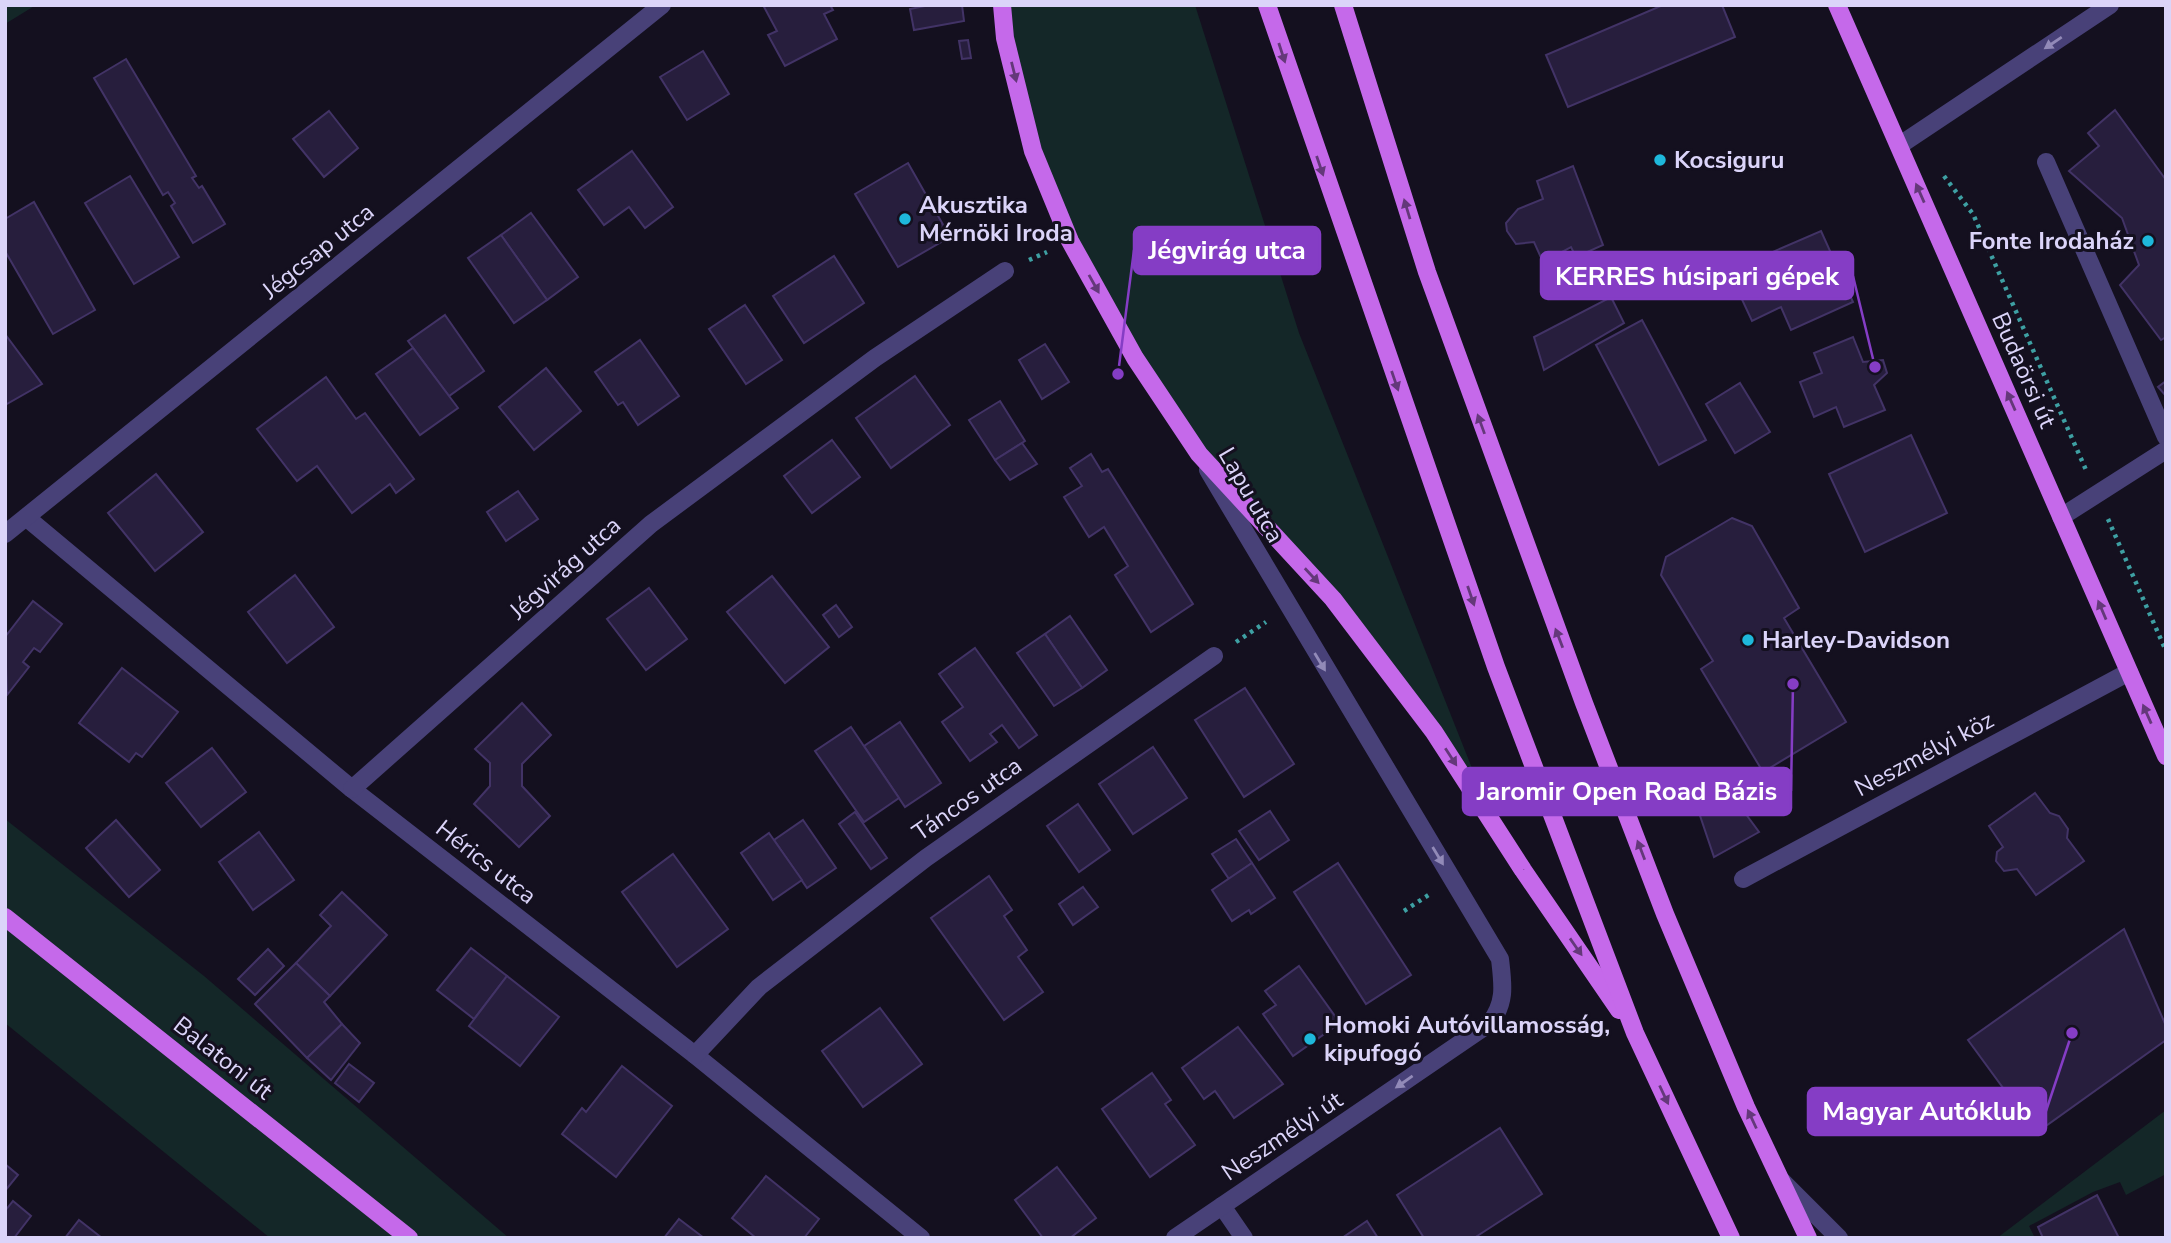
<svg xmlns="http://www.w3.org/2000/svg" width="2171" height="1243" font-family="'Nunito Sans',sans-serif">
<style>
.green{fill:#142728}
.building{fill:#271e3d;stroke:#423366;stroke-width:2}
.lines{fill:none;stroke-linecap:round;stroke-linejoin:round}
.path{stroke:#3ea0a3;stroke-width:4.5;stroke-dasharray:3.5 5;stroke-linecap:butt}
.service{stroke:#484178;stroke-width:18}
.minor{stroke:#484178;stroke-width:18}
.primary{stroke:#c569ea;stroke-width:18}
.oneway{fill:#928ab8}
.oneway2{fill:#64387a}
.poi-dot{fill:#1eb8db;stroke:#14101f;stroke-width:2.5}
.labels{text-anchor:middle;stroke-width:6;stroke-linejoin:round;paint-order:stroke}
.poi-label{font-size:24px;font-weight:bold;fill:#dbd4f9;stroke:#14101f;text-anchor:start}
.street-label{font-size:24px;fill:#dbd4f9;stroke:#14101f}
.leader{fill:none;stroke:#853dc5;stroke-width:2.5}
.callout-dot{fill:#853dc5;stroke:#14101f;stroke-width:2.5}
.callout{fill:#853dc5;stroke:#853dc5;stroke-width:2.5}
.callout-label{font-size:26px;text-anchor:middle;font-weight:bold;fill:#fff}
</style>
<rect width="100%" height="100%" fill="#14101f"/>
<!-- green -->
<g class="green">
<polygon points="5,5 36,5 5,24"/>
<polygon points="1002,5 1195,5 1299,333 1495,826 1434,732 1199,454 1135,358 1033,151"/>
<polygon points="5,819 204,976 509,1238 270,1238 5,1023"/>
<polygon points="2166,1110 2166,1174 2126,1195 2120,1182 2093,1192 2029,1226 2035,1238 1997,1238"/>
</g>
<!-- building -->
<g class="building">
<polygon points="763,5 830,5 833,10 824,14 837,39 785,66 768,35 777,31"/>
<polygon points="930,5 962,5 964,21 914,30 910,9"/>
<polygon points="1663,5 1722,5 1735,37 1568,107 1546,55"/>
<polygon points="968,40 971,58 962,59 959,41"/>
<polygon points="703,51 729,94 687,120 660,77"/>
<polygon points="126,59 196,176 192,178 199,188 202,186 225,224 193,243 171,206 175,203 168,192 163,195 94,78"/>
<polygon points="2115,110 2166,180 2166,337 2161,340 2120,285 2139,265 2122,218 2069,171 2099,146 2088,133"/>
<polygon points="329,111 358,148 324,177 293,139"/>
<polygon points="632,151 673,207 645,228 629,207 604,225 578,190"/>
<polygon points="908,163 950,237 898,267 855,194"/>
<polygon points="1573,166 1603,245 1576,257 1571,247 1543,262 1534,242 1516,244 1507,231 1506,223 1518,209 1543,199 1537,181"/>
<polygon points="130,176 179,257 134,284 85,203"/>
<polygon points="34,202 95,310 53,334 5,251 5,219"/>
<polygon points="531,213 578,277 547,300 501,235"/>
<polygon points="1821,231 1853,302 1791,330 1781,307 1752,321 1732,278 1765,264 1761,257"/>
<polygon points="501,235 547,300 514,323 468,258"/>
<polygon points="834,256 864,303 804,343 773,296"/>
<polygon points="1611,297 1624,323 1544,370 1534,337"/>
<polygon points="745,305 782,360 746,384 709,329"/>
<polygon points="445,315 484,371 449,396 408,341"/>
<polygon points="1642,320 1706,440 1659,465 1596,345"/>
<polygon points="5,334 42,384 5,405"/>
<polygon points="1853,337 1863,362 1883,360 1887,373 1874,385 1885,410 1844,427 1836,407 1814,417 1800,382 1822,373 1814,353"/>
<polygon points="640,340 679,396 638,425 623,402 618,405 595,372"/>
<polygon points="1045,344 1069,382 1042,399 1019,360"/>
<polygon points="413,348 458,408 420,435 376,374"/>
<polygon points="546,368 581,411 534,450 499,407"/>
<polygon points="915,376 950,425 891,468 856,418"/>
<polygon points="326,377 356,419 365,413 414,479 396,493 390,484 352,513 317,466 297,481 257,429"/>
<polygon points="2166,381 2166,396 2158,387"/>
<polygon points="1740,383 1770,432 1735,453 1706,404"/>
<polygon points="1000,401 1025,441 995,460 969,420"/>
<polygon points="1911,435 1947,513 1865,552 1829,474"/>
<polygon points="832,440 860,477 812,513 784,476"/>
<polygon points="1022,443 1037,464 1010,480 995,460"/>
<polygon points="1091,454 1102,472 1108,469 1193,604 1151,632 1115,575 1128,566 1104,527 1089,537 1064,497 1082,486 1070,468"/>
<polygon points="156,474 203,532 155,571 108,513"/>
<polygon points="518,491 538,519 506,541 487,512"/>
<polygon points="1732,518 1752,526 1799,608 1784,618 1846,722 1763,772 1701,669 1713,661 1661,575 1666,557"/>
<polygon points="295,575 334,627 287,663 248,612"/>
<polygon points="772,576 829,647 785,683 727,612"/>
<polygon points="649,588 687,639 646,670 607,619"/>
<polygon points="33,601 62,624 40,652 34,648 23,662 29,667 7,695 5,637"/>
<polygon points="836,605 852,627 839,637 823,615"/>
<polygon points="1070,616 1107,670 1082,688 1045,634"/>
<polygon points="1045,634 1082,688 1054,706 1017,653"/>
<polygon points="975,648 1037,735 1019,748 1002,725 990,734 997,742 970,761 942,722 963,707 939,674"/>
<polygon points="122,668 178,712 142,757 136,753 129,762 79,723"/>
<polygon points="1245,688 1294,764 1244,797 1195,720"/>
<polygon points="522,703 551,735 522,764 522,786 550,816 519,847 474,804 490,786 490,763 475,749"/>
<polygon points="900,722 941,783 905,807 864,746"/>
<polygon points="851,727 899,798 864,822 815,751"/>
<polygon points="1153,747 1187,798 1133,834 1099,784"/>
<polygon points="212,748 246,792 201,827 166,783"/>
<polygon points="1717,775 1759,832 1714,857 1691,789"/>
<polygon points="2035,793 2050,813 2059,816 2068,829 2067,838 2084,861 2036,895 2017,869 2004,871 1996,861 1997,852 2003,847 1989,826"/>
<polygon points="1078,804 1110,850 1079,872 1047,826"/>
<polygon points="1270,811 1289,840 1259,860 1239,831"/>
<polygon points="855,812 887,858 871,869 839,824"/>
<polygon points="116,820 160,870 129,897 86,848"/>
<polygon points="803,820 836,868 807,888 774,840"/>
<polygon points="259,832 294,880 253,910 219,862"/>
<polygon points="769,833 802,880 773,900 741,853"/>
<polygon points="1236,839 1252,863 1229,879 1212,854"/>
<polygon points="673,854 728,929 677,967 622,892"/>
<polygon points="1252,863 1275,898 1251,914 1249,910 1232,921 1212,890"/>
<polygon points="1338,863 1411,975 1366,1004 1294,892"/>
<polygon points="989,876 1012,910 1004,916 1027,950 1018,957 1043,992 1004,1020 931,918"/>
<polygon points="1083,887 1098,907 1073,925 1059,904"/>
<polygon points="342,892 387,935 330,996 296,963 331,926 320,915"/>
<polygon points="2124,929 2166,1026 2166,1040 2036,1133 1968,1040"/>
<polygon points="471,948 507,976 474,1019 437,990"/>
<polygon points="268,949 284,966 255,995 238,979"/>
<polygon points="296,963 330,996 324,1002 342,1024 307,1058 255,1004"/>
<polygon points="1299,966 1340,1023 1293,1056 1263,1014 1276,1005 1265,991"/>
<polygon points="507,976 559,1017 520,1066 469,1026"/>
<polygon points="880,1008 922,1064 863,1107 822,1051"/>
<polygon points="342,1024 360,1043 331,1080 307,1058"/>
<polygon points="1238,1027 1283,1084 1234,1118 1215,1091 1204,1099 1182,1068"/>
<polygon points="349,1064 374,1083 359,1102 335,1083"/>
<polygon points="622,1066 672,1106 616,1177 562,1134 582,1108 586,1112"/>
<polygon points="1152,1073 1171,1100 1165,1104 1195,1145 1150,1177 1102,1109"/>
<polygon points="1500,1128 1542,1194 1474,1238 1424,1238 1397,1195"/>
<polygon points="5,1164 18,1175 5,1191"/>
<polygon points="1057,1167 1096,1218 1070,1238 1043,1238 1015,1200"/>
<polygon points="766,1176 819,1219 804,1238 756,1238 732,1218"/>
<polygon points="2097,1195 2119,1238 2043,1238 2038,1227"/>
<polygon points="13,1201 31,1216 14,1238 5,1238 5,1211"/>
<polygon points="679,1219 704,1238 664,1238"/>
<polygon points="79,1220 102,1238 65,1238"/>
<polygon points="1367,1221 1378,1238 1342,1238"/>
</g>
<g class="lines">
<!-- path -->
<g class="path">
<polyline points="1944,176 1973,214 2086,470"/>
<polyline points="1029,260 1047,252"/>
<polyline points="2108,519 2166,651"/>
<polyline points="1236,642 1266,622"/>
<polyline points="1404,911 1430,894"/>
</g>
<!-- service -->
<g class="service">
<polyline points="2046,162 2166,437"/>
<polyline points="2061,517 2166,450"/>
<polyline points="1782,1181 1839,1238"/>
</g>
<!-- minor -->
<g class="minor">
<polyline points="1900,145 2110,5"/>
<polyline points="27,518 352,789 695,1055 921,1238"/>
<polyline points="5,534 662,5"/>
<polyline points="352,789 651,524 875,358 1005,271"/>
<polyline points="1743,879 2129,672"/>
<polyline points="695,1055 759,987 926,858 1214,656"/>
<polyline points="1222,1206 1244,1238"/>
<path d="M1175,1238L1490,1023C1506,1002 1503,985 1500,959L1208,470"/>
</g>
<!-- primary -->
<g class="primary">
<polyline points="1002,5 1005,38 1033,151 1070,241 1135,358 1199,454 1333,599 1434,732 1523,870 1619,1010"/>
<polyline points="1267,5 1496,667 1635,1033 1731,1238"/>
<polyline points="1343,5 1427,272 1584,703 1665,914 1746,1107 1808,1238"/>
<polyline points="1837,5 2166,756"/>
<polyline points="5,917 409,1238"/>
</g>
</g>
<!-- one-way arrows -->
<defs><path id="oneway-solid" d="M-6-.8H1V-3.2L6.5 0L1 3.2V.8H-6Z" transform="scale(1.75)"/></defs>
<g class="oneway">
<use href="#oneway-solid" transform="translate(2053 43) rotate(146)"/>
<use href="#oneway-solid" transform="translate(1320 662) rotate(59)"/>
<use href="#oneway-solid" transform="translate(1438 856) rotate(59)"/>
<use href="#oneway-solid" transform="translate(1404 1082) rotate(145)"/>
</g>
<g class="oneway2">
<use href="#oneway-solid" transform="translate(1282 53) rotate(72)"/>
<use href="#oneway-solid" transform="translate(1014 72) rotate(76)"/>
<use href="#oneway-solid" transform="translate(1320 166) rotate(71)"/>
<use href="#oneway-solid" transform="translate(1920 193) rotate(-114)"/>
<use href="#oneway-solid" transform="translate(1407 209) rotate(-107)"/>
<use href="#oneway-solid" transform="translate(1094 284) rotate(61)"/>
<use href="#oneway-solid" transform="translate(1395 381) rotate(71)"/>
<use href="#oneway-solid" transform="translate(2011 401) rotate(-114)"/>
<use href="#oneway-solid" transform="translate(1481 424) rotate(-110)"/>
<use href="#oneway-solid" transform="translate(1312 576) rotate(47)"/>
<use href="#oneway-solid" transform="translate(1471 596) rotate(71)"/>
<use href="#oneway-solid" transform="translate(2102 610) rotate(-113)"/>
<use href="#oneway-solid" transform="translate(1559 638) rotate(-111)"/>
<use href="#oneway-solid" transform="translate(2147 714) rotate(-114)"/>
<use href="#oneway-solid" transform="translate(1451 757) rotate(57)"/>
<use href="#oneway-solid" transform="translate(1641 850) rotate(-111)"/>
<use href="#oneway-solid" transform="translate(1576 947) rotate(55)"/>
<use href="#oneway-solid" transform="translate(1664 1095) rotate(65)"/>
<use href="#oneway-solid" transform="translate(1752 1119) rotate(-115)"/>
</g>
<!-- markers -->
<g class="poi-dot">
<circle cx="1660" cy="160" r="7"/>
<circle cx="905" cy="219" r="7"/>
<circle cx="2148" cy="241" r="7"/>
<circle cx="1748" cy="640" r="7"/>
<circle cx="1310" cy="1039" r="7"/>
</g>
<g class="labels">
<!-- poi labels -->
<g class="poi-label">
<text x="1674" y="168">Kocsiguru</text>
<text x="919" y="213">Akusztika<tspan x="919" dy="28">Mérnöki Iroda</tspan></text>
<text x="2134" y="249" text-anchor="end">Fonte Irodaház</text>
<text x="1762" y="648">Harley-Davidson</text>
<text x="1324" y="1033">Homoki Autóvillamosság,<tspan x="1324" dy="28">kipufogó</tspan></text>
</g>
<!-- street labels -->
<g class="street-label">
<text transform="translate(318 251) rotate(-39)" y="8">Jégcsap utca</text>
<text transform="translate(2024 370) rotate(66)" y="8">Budaörsi út</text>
<text transform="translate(1251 495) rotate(60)" y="8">Lapu utca</text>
<text transform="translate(565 568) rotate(-42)" y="8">Jégvirág utca</text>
<text transform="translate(1924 754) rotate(-28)" y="8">Neszmélyi köz</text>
<text transform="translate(967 799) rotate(-35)" y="8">Táncos utca</text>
<text transform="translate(486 862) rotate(38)" y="8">Hérics utca</text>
<text transform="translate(223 1058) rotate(38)" y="8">Balatoni út</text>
<text transform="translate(1282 1136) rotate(-34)" y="8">Neszmélyi út</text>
</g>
</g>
<!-- callouts -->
<path class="leader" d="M1118 374L1134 250M1875 367L1853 276M1793 684L1791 791M2072 1033L2046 1111"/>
<g class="callout-dot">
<circle cx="1118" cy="374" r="7"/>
<circle cx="1875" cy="367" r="7"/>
<circle cx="1793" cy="684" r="7"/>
<circle cx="2072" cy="1033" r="7"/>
</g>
<g class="callout">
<rect x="1134" y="227" width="186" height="47" rx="7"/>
<rect x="1541" y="252" width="312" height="47" rx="7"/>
<rect x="1463" y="768" width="328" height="47" rx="7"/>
<rect x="1808" y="1088" width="238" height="47" rx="7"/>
</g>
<g class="callout-label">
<text x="1227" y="259">Jégvirág utca</text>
<text x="1697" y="285">KERRES húsipari gépek</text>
<text x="1627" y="800">Jaromir Open Road Bázis</text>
<text x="1927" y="1120">Magyar Autóklub</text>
</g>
<!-- border -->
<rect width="2171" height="1243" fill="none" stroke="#dbd4f9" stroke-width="14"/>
</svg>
